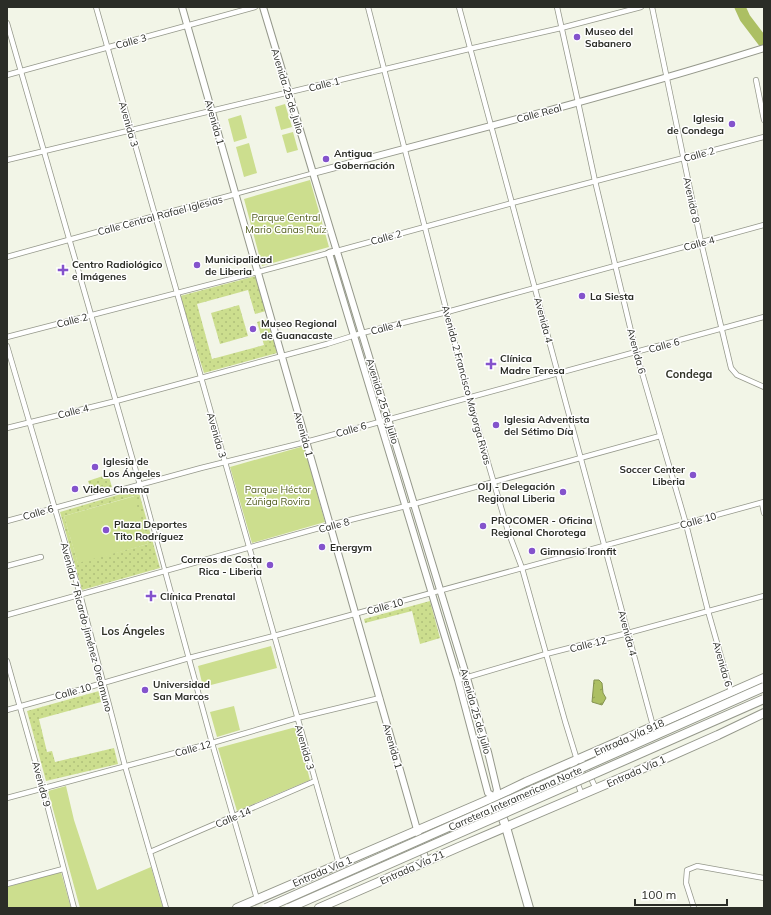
<svg xmlns="http://www.w3.org/2000/svg" width="771" height="915" font-family="Mulish,sans-serif">
<style>
.green{fill:#ccde8e}
.garden{fill:url(#garden-dots);fill-rule:evenodd}
.water{fill:url(#water-ripples);stroke:#859351}
.lines{fill:none;stroke-linecap:round;stroke-linejoin:round}
.river{stroke:#acbf63;stroke-width:11}
.pedestrian-casing{stroke:#95988b;stroke-width:5}
.minor-casing{stroke:#95988b;stroke-width:6}
.tertiary-casing{stroke:#95988b;stroke-width:8}
.primary-casing{stroke:#95988b;stroke-width:10}
.pedestrian{stroke:#fff;stroke-width:3.5}
.minor{stroke:#fff;stroke-width:4.5}
.tertiary{stroke:#fff;stroke-width:6}
.primary{stroke:#fff;stroke-width:8}
.trunk-bridge-casing{stroke:#95988b;stroke-width:10;stroke-linecap:butt}
.trunk-bridge{stroke:#fff;stroke-width:8}
.poi-dot{fill:#8453cc;stroke:#fff;stroke-width:1.5}
.labels{text-anchor:middle;stroke-width:3;stroke-linejoin:round;paint-order:stroke}
.poi-label{font-size:10px;font-weight:bold;fill:#2b2d27;stroke:#fff;text-anchor:start}
.street-label{font-size:10px;fill:#2b2d27;stroke:#fff}
.park-label{font-size:10px;fill:#505c1b;stroke:#fff}
.neighbourhood-label{font-size:11px;font-weight:bold;fill:#313328;stroke:#fff}
</style>
<defs>
<pattern id="garden-dots" width="8" height="8" patternUnits="userSpaceOnUse"><rect width="8" height="8" fill="#ccde8e"/><path d="M2 2h.1M6 6h.1" fill="none" stroke="#afbf7a" stroke-width="1.8" stroke-linecap="round"/></pattern>
<pattern id="water-ripples" width="26" height="14" patternUnits="userSpaceOnUse"><rect width="26" height="14" fill="#acbf63"/><path d="M2 4q2-2 4 0t4 0M15 11q2-2 4 0t4 0" fill="none" stroke="#8c9c52"/></pattern>
</defs>
<rect width="100%" height="100%" fill="#f2f5e7"/>
<!-- green -->
<g class="green">
<polygon points="285,104 292,127 281,130 275,107"/>
<polygon points="241,115 247,138 234,142 228,119"/>
<polygon points="293,132 298,150 287,153 282,135"/>
<polygon points="249,143 257,173 244,177 236,147"/>
<polygon points="310,180 329,247 262,266 244,199"/>
<polygon points="304,446 325,522 252,543 230,467"/>
<polygon points="135,496 148,544 78,564 64,516"/>
<polygon points="271,646 277,668 203,687 198,666"/>
<polygon points="234,706 240,730 217,737 210,712"/>
<polygon points="296,727 310,780 237,811 218,748"/>
<polygon points="66,786 74,820 97,890 151,867 163,908 80,908 48,791"/>
<polygon points="61,872 71,908 7,908 7,887"/>
</g>
<!-- garden -->
<g class="garden">
<polygon points="256,276 266,311 255,314 248,290 197,304 212,359 264,345 257,322 268,319 277,353 204,373 180,296"/>
<polygon points="239,305 248,336 220,344 211,313"/>
<polygon points="103,476 104,479 109,477 112,487 92,493 88,481"/>
<path d="M138,489L160,568L82,590L60,512ZM134,496L148,544L78,563L64,516Z"/>
<polygon points="430,601 440,638 420,644 412,611 365,623 364,619"/>
<polygon points="99,691 101,702 39,719 47,752 52,751 55,762 114,748 118,764 46,781 27,711"/>
</g>
<!-- water -->
<polygon class="water" points="594,680 599,680 602,683 603,693 606,698 602,705 592,702"/>
<g class="lines">
<!-- river -->
<polyline class="river" points="740,7 745,18 764,43"/>
<!-- pedestrian casing -->
<g class="pedestrian-casing">
<g id="pedestrian">
<polyline points="236,194 313,173"/>
<polyline points="140,485 144,493 165,571"/>
</g>
</g>
<!-- minor casing -->
<g class="minor-casing">
<g id="minor">
<polyline points="96,7 339,864"/>
<polyline points="368,7 469,398 508,531 522,568 565,721 577,760"/>
<polyline points="459,7 653,726"/>
<polyline points="557,7 578,102 595,181 636,352 686,524 708,611 731,692"/>
<polyline points="652,7 701,242 731,368 737,375 764,387"/>
<polyline points="7,23 140,485"/>
<polyline points="7,75 255,7"/>
<polyline points="756,80 764,120"/>
<polyline points="7,160 469,49 561,28 641,7"/>
<polyline points="337,251 512,203 764,137"/>
<polyline points="7,257 155,216 236,194"/>
<polyline points="7,337 258,272 329,253"/>
<polyline points="7,346 80,594 125,766 166,908"/>
<polyline points="7,428 116,401 201,378 327,344 362,333 447,312 764,225"/>
<polyline points="762,503 764,513"/>
<polyline points="7,521 201,468 306,442 764,317"/>
<polyline points="7,566 41,557"/>
<polyline points="165,571 212,743 257,899"/>
<polyline points="7,615 330,525 414,504 660,436"/>
<polyline points="7,661 43,789 74,908"/>
<polyline points="458,680 546,654 628,633 764,596"/>
<polyline points="7,710 79,690 189,658 274,636 764,502"/>
<polyline points="577,760 572,769 582,795"/>
<polyline points="577,760 584,763 596,789"/>
<polyline points="7,798 212,743 297,718 380,698"/>
<polyline points="150,852 315,781"/>
<polyline points="7,884 63,869"/>
<polyline points="694,908 686,883 687,870 697,866 764,878"/>
</g>
</g>
<!-- tertiary casing -->
<g class="tertiary-casing">
<g id="tertiary">
<polyline points="182,7 426,861"/>
<polyline points="263,7 313,173 467,678 488,752 497,790 495,797 488,793 458,680 329,253 337,251"/>
<path d="M313,173C386,154 459,135 532,115C609,94 687,72 764,48"/>
</g>
</g>
<!-- primary casing -->
<g class="primary-casing">
<g id="primary">
<polyline points="496,800 506,827 529,908"/>
<polyline points="237,908 495,797 526,782 764,678"/>
<polyline points="319,908 459,847 637,771 718,735 764,713"/>
</g>
</g>
<!-- pedestrian -->
<use href="#pedestrian" class="pedestrian"/>
<!-- minor -->
<use href="#minor" class="minor"/>
<!-- tertiary -->
<use href="#tertiary" class="tertiary"/>
<!-- primary -->
<use href="#primary" class="primary"/>
<!-- trunk-bridge casing -->
<g class="trunk-bridge-casing">
<g id="trunk-bridge">
<polyline points="266,908 764,687"/>
<polyline points="289,908 764,699"/>
</g>
</g>
<!-- trunk-bridge -->
<use href="#trunk-bridge" class="trunk-bridge"/>
</g>
<!-- markers -->
<g class="poi-dot">
<circle cx="577" cy="37" r="4"/>
<circle cx="732" cy="124" r="4"/>
<circle cx="326" cy="159" r="4"/>
<circle cx="197" cy="265" r="4"/>
<path d="M61 264h4v4h4v4h-4v4h-4v-4h-4v-4h4z"/>
<circle cx="582" cy="296" r="4"/>
<circle cx="253" cy="329" r="4"/>
<path d="M489 358h4v4h4v4h-4v4h-4v-4h-4v-4h4z"/>
<circle cx="496" cy="425" r="4"/>
<circle cx="95" cy="467" r="4"/>
<circle cx="693" cy="475" r="4"/>
<circle cx="75" cy="489" r="4"/>
<circle cx="563" cy="492" r="4"/>
<circle cx="483" cy="526" r="4"/>
<circle cx="106" cy="530" r="4"/>
<circle cx="322" cy="547" r="4"/>
<circle cx="532" cy="551" r="4"/>
<circle cx="270" cy="565" r="4"/>
<path d="M149 590h4v4h4v4h-4v4h-4v-4h-4v-4h4z"/>
<circle cx="145" cy="690" r="4"/>
</g>
<g class="labels">
<!-- poi labels -->
<g class="poi-label">
<text x="585" y="35">Museo del<tspan x="585" dy="12">Sabanero</tspan></text>
<text x="724" y="122" text-anchor="end">Iglesia<tspan x="724" dy="12">de Condega</tspan></text>
<text x="334" y="157">Antigua<tspan x="334" dy="12">Gobernación</tspan></text>
<text x="205" y="263">Municipalidad<tspan x="205" dy="12">de Liberia</tspan></text>
<text x="72" y="268">Centro Radiológico<tspan x="72" dy="12">e Imágenes</tspan></text>
<text x="590" y="300">La Siesta</text>
<text x="261" y="327">Museo Regional<tspan x="261" dy="12">de Guanacaste</tspan></text>
<text x="500" y="362">Clínica<tspan x="500" dy="12">Madre Teresa</tspan></text>
<text x="504" y="423">Iglesia Adventista<tspan x="504" dy="12">del Sétimo Día</tspan></text>
<text x="103" y="465">Iglesia de<tspan x="103" dy="12">Los Ángeles</tspan></text>
<text x="685" y="473" text-anchor="end">Soccer Center<tspan x="685" dy="12">Liberia</tspan></text>
<text x="555" y="490" text-anchor="end">OIJ - Delegación<tspan x="555" dy="12">Regional Liberia</tspan></text>
<text x="83" y="493">Video Cinema</text>
<text x="491" y="524">PROCOMER - Oficina<tspan x="491" dy="12">Regional Chorotega</tspan></text>
<text x="114" y="528">Plaza Deportes<tspan x="114" dy="12">Tito Rodríguez</tspan></text>
<text x="330" y="551">Energym</text>
<text x="540" y="555">Gimnasio Ironfit</text>
<text x="262" y="563" text-anchor="end">Correos de Costa<tspan x="262" dy="12">Rica - Liberia</tspan></text>
<text x="160" y="600">Clínica Prenatal</text>
<text x="153" y="688">Universidad<tspan x="153" dy="12">San Marcos</tspan></text>
</g>
<!-- street labels -->
<g class="street-label">
<text transform="translate(131 41) rotate(-15)" y="4">Calle 3</text>
<text transform="translate(324 84) rotate(-14)" y="4">Calle 1</text>
<text transform="translate(288 91) rotate(73)" y="4">Avenida 25 de Julio</text>
<text transform="translate(539 113) rotate(-15)" y="4">Calle Real</text>
<text transform="translate(215 122) rotate(74)" y="4">Avenida 1</text>
<text transform="translate(129 124) rotate(74)" y="4">Avenida 3</text>
<text transform="translate(699 154) rotate(-15)" y="4">Calle 2</text>
<text transform="translate(692 200) rotate(78)" y="4">Avenida 8</text>
<text transform="translate(160 215) rotate(-15)" y="4">Calle Central Rafael Iglesias</text>
<text transform="translate(386 237) rotate(-15)" y="4">Calle 2</text>
<text transform="translate(699 243) rotate(-15)" y="4">Calle 4</text>
<text transform="translate(72 320) rotate(-14)" y="4">Calle 2</text>
<text transform="translate(544 320) rotate(75)" y="4">Avenida 4</text>
<text transform="translate(386 327) rotate(-14)" y="4">Calle 4</text>
<text transform="translate(664 345) rotate(-15)" y="4">Calle 6</text>
<text transform="translate(637 351) rotate(75)" y="4">Avenida 6</text>
<text transform="translate(467 385) rotate(75)" y="4">Avenida 2 Francisco Mayorga Rivas</text>
<text transform="translate(383 401) rotate(73)" y="4">Avenida 25 de Julio</text>
<text transform="translate(73 411) rotate(-14)" y="4">Calle 4</text>
<text transform="translate(351 429) rotate(-16)" y="4">Calle 6</text>
<text transform="translate(304 434) rotate(74)" y="4">Avenida 1</text>
<text transform="translate(217 435) rotate(74)" y="4">Avenida 3</text>
<text transform="translate(38 512) rotate(-16)" y="4">Calle 6</text>
<text transform="translate(698 520) rotate(-15)" y="4">Calle 10</text>
<text transform="translate(334 525) rotate(-15)" y="4">Calle 8</text>
<text transform="translate(385 606) rotate(-15)" y="4">Calle 10</text>
<text transform="translate(87 627) rotate(75)" y="4">Avenida 7 Ricardo Jiménez Oreamuno</text>
<text transform="translate(628 633) rotate(75)" y="4">Avenida 4</text>
<text transform="translate(588 644) rotate(-14)" y="4">Calle 12</text>
<text transform="translate(723 664) rotate(74)" y="4">Avenida 6</text>
<text transform="translate(73 691) rotate(-15)" y="4">Calle 10</text>
<text transform="translate(476 711) rotate(74)" y="4">Avenida 25 de Julio</text>
<text transform="translate(629 737) rotate(-24)" y="4">Entrada Vía 918</text>
<text transform="translate(393 746) rotate(74)" y="4">Avenida 1</text>
<text transform="translate(305 747) rotate(74)" y="4">Avenida 3</text>
<text transform="translate(193 748) rotate(-15)" y="4">Calle 12</text>
<text transform="translate(636 771) rotate(-24)" y="4">Entrada Vía 1</text>
<text transform="translate(42 784) rotate(75)" y="4">Avenida 9</text>
<text transform="translate(515 798) rotate(-24)" y="4">Carretera Interamericana Norte</text>
<text transform="translate(233 817) rotate(-23)" y="4">Calle 14</text>
<text transform="translate(412 867) rotate(-24)" y="4">Entrada Vía 21</text>
<text transform="translate(322 871) rotate(-23)" y="4">Entrada Vía 1</text>
</g>
<!-- park labels -->
<g class="park-label">
<text x="286" y="221">Parque Central<tspan x="286" dy="12">Mario Cañas Ruíz</tspan></text>
<text x="278" y="493">Parque Héctor<tspan x="278" dy="12">Zúñiga Rovira</tspan></text>
</g>
<!-- neighbourhood labels -->
<g class="neighbourhood-label">
<text x="689" y="378">Condega</text>
<text x="133" y="635">Los Ángeles</text>
</g>
</g>
<!-- border -->
<rect width="771" height="915" fill="none" stroke="#2b2d27" stroke-width="16"/>
<!-- scale -->
<path d="M635 899v6h92v-6" fill="none" stroke="#2b2d27" stroke-width="2"/>
<text x="641" y="899" font-size="12" fill="#2b2d27" stroke="#ffffff" stroke-width="3" paint-order="stroke">100 m</text>
</svg>
